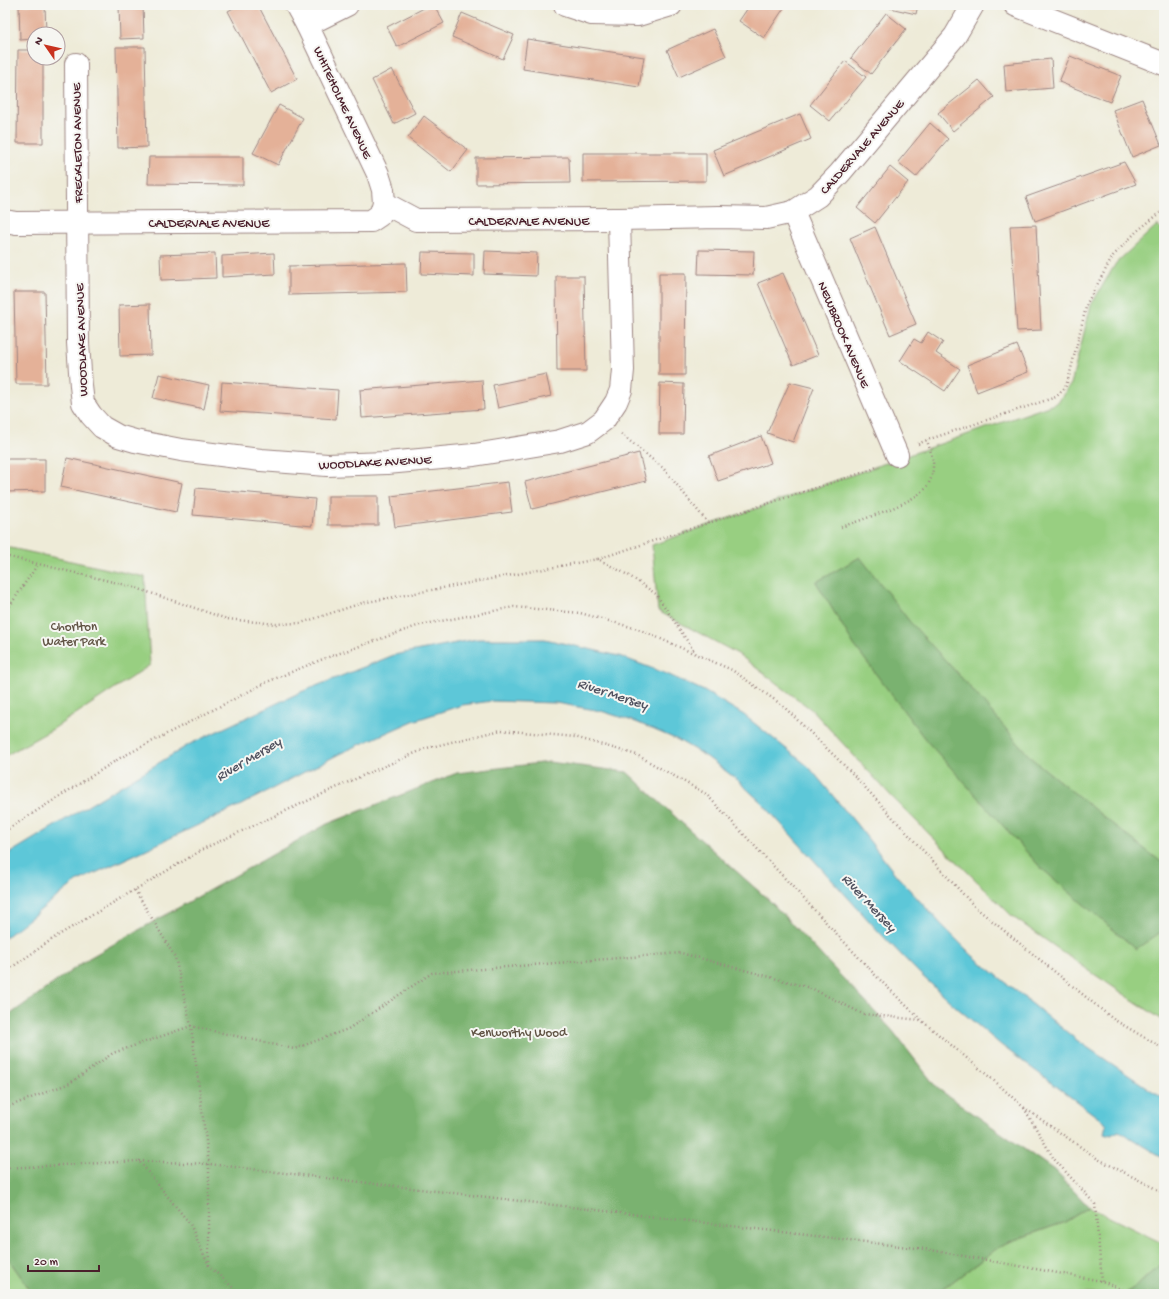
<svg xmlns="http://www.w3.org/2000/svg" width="1169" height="1299" font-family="'Gochi Hand',sans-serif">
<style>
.green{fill:#98cf81;stroke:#717756}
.forest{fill:#7ab26f;stroke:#62684d}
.water{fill:#5dc7d8;stroke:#547382}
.building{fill:#e4b198}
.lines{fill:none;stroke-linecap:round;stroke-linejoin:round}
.minor-casing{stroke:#9c8582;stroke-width:24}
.path{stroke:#9c8582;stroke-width:2.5;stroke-dasharray:1 3;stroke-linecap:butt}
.minor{stroke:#fff;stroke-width:22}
.labels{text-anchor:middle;stroke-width:4;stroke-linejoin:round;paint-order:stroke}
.street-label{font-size:13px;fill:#4a1f2b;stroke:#f6f6f2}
.park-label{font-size:13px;fill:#615445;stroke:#f6f6f2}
.water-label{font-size:14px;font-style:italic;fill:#50515f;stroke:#f6f6f2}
</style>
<rect width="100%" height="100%" fill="#f6f6f2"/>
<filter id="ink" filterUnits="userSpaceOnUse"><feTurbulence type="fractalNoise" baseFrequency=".025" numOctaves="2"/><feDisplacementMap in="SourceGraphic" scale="8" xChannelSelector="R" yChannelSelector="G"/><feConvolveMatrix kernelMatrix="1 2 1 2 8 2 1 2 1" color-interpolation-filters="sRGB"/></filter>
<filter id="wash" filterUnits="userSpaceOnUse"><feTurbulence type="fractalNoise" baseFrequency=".012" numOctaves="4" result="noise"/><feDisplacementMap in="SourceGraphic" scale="16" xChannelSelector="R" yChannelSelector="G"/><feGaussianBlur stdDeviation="0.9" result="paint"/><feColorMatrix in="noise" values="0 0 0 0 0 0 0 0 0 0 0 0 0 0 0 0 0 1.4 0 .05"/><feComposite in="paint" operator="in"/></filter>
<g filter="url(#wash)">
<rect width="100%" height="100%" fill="#eeebd8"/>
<!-- green -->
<g class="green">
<polygon points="1157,225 1164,231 1164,1021 1091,972 1013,917 893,798 812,710 738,654 658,611 652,545 1057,403 1071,384 1091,305 1116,263"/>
<polygon points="5,544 6,547 145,577 150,665 53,729 5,756"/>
<polygon points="1089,1207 1164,1244 1164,1261 1140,1283 1125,1294 936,1294 1003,1244 1065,1222"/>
<polygon points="5,1254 33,1294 5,1294"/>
</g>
<!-- forest -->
<g class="forest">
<polygon points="860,557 910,622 970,687 1031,758 1115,826 1164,864 1164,930 1136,949 1041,868 925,739 854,645 816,582"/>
<polygon points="549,762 627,772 682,823 771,902 892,1030 937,1088 1054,1170 1089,1207 1065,1222 1003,1244 936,1294 33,1294 5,1254 5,1018 89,958 327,824 457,773"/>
<polygon points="1164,1261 1164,1294 1125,1294 1140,1283"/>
</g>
<!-- water -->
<polygon class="water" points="477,639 545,639 619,656 667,674 704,691 744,715 809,767 858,826 896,875 940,923 973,956 1078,1041 1164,1099 1164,1158 1119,1131 1111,1135 1105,1133 1107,1125 1100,1119 1001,1045 955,1006 918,972 880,933 762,803 735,778 707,757 678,740 636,722 601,711 556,703 492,701 462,705 413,721 341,753 239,806 76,882 5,938 5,856 190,744 301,692 394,655"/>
<g id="blocks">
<!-- building -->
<g class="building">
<polygon points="19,5 45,5 46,34 34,34 34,39 20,40"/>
<polygon points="119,5 143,5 144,38 120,39"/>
<polygon points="239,5 258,5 297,79 271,93 228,11"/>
<polygon points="430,5 434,5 444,23 397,47 387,27"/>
<polygon points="750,5 786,5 764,38 739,21"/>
<polygon points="890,5 918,5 916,14 890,8"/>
<polygon points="462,13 514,35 503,59 452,37"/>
<polygon points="886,13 906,29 871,74 851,58"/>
<polygon points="713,29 726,56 679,77 667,50"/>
<polygon points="527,39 644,57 639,87 523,69"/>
<polygon points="116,47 145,47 147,147 118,148"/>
<polygon points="18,50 34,50 34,58 43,58 43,143 17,143"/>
<polygon points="1070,56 1121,76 1110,102 1059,82"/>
<polygon points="1051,59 1053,88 1006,92 1004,64"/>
<polygon points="845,61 866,77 830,121 810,105"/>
<polygon points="392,69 415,113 394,124 372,80"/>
<polygon points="979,80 994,97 953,131 938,113"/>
<polygon points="1142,99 1161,145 1132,157 1113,110"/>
<polygon points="279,105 303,118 278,165 253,153"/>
<polygon points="800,114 811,139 724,176 713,150"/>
<polygon points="424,116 468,150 451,172 408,138"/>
<polygon points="930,123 948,139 916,177 898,162"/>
<polygon points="583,153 706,153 706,181 583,182"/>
<polygon points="149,157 243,157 243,185 148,184"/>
<polygon points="569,157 570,183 476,184 476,158"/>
<polygon points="1124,162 1136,184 1035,221 1026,197"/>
<polygon points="890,167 908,182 875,223 857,208"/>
<polygon points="1036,225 1041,330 1017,331 1010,226"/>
<polygon points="875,227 916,324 890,335 850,238"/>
<polygon points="699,250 754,251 753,275 698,274"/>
<polygon points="485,251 537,253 536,276 484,274"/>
<polygon points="422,252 474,253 474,276 421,274"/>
<polygon points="215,253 216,278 161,280 160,255"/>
<polygon points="274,253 275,274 222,277 222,256"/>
<polygon points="406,263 407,292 289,295 289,266"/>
<polygon points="659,273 686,273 685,375 659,375"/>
<polygon points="783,273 818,355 793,365 758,283"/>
<polygon points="556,276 584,276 586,371 557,371"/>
<polygon points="14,292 45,292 47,384 16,384"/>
<polygon points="150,304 151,355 120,356 119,305"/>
<polygon points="928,332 943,342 936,353 960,369 945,391 900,361 914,339 921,343"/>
<polygon points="1017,345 1028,372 977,392 967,365"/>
<polygon points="159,374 209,385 204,409 153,398"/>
<polygon points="546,374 551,396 498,408 493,385"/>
<polygon points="482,380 484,409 362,418 360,390"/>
<polygon points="222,382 338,390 336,419 220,411"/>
<polygon points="790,382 814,388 793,442 767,433"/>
<polygon points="660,383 684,384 683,434 659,434"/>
<polygon points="761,436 771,463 718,481 709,456"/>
<polygon points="639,453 646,481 532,509 525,482"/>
<polygon points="67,458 182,483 176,512 61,487"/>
<polygon points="5,459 45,459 45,491 5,492"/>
<polygon points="508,482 512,512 395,527 391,496"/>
<polygon points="196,488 315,499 312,526 193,515"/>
<rect x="328" y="496" width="50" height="29"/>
</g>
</g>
</g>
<g filter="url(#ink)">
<use href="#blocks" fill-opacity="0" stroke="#9c8582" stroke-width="1"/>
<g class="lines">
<!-- minor casing -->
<g class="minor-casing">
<g id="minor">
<polyline points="296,5 307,25 378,174 383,190 384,203"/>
<polyline points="565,5 592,14 638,15 671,5"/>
<polyline points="1015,5 1164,64"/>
<polyline points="307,25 347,5"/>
<polyline points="76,64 78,343 81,386 83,403 91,415 102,427 118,436 135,441 181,450 261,460 327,465 387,463 474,455 560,441 588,432 604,420 616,402 621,390 623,370 619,219"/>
<polyline points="793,212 897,455"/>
<polyline points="5,221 16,223 371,221 380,215 384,203 416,220 619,219 719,217 766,218 793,212 818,196 840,173 955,36 973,5"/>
</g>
</g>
<!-- path -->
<g class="path">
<polyline points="918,444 927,440 1056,397 1065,388 1069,377 1087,303 1113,256 1137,231 1164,210"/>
<polyline points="708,523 871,470 878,466"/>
<path d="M841,527C861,520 911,504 925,489C930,483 933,475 933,466C934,458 929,448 927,440"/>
<polyline points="5,556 130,586 227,619 276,624 301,623 362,603 598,559 628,575 656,594 696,654"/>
<polyline points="598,559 708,523 663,468 621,434"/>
<polyline points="5,613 38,564"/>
<polyline points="5,831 120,758 267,682 323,659 420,625 514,607 580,613 638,629 732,670 782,705 850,771 975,907 1113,1019 1164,1049"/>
<polyline points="135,890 175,957 191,1026 209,1164 209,1266"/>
<polyline points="5,972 57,936 207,847 364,775 427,748 501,730 575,737 637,755 706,794 877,977 921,1020 998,1084 1023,1107 1098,1159 1164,1193"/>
<polyline points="5,1108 70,1083 113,1053 191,1026 294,1049 348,1029 432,973 681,953 811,988 863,1014 920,1020"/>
<polyline points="1024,1108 1054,1159 1095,1204 1102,1281"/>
<polyline points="139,1161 209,1164 925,1249 1102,1281 1132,1294"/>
<polyline points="5,1168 139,1161 190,1224 209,1266 240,1294"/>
</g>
<!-- minor -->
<use href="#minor" class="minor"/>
</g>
</g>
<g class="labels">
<!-- street labels -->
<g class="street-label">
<text transform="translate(344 102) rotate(65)" y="5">WHITEHOLME AVENUE</text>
<text transform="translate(76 143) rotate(-91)" y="5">FRECKLETON AVENUE</text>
<text transform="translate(861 146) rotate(-49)" y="5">CALDERVALE AVENUE</text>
<text x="529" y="225">CALDERVALE AVENUE</text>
<text x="209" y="227">CALDERVALE AVENUE</text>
<text transform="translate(845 334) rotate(67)" y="5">NEWBROOK AVENUE</text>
<text transform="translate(80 340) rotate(-92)" y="5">WOODLAKE AVENUE</text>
<text transform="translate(375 461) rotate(-3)" y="5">WOODLAKE AVENUE</text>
</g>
<!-- park labels -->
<g class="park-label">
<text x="74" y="630">Chorlton<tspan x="74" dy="15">Water Park</tspan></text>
<text x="519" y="1036">Kenworthy Wood</text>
</g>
<!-- water labels -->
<g class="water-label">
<text transform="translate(613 693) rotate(18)" y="5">River Mersey</text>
<text transform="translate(248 758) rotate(-31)" y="5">River Mersey</text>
<text transform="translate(870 902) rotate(47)" y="5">River Mersey</text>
</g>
</g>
<!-- margin -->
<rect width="1169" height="1299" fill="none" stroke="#f6f6f2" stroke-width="20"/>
<!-- north arrow -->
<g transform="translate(46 46) rotate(304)"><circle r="19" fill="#f6f6f2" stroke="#b1a0a2"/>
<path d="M0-3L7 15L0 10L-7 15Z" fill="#c8321e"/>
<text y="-6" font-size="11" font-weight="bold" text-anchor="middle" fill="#4a1f2b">N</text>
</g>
<!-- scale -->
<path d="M28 1265v6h71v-6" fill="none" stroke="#4a1f2b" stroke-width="2"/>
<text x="34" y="1265" font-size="12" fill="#4a1f2b" stroke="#f6f6f2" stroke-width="3" paint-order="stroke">20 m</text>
</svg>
